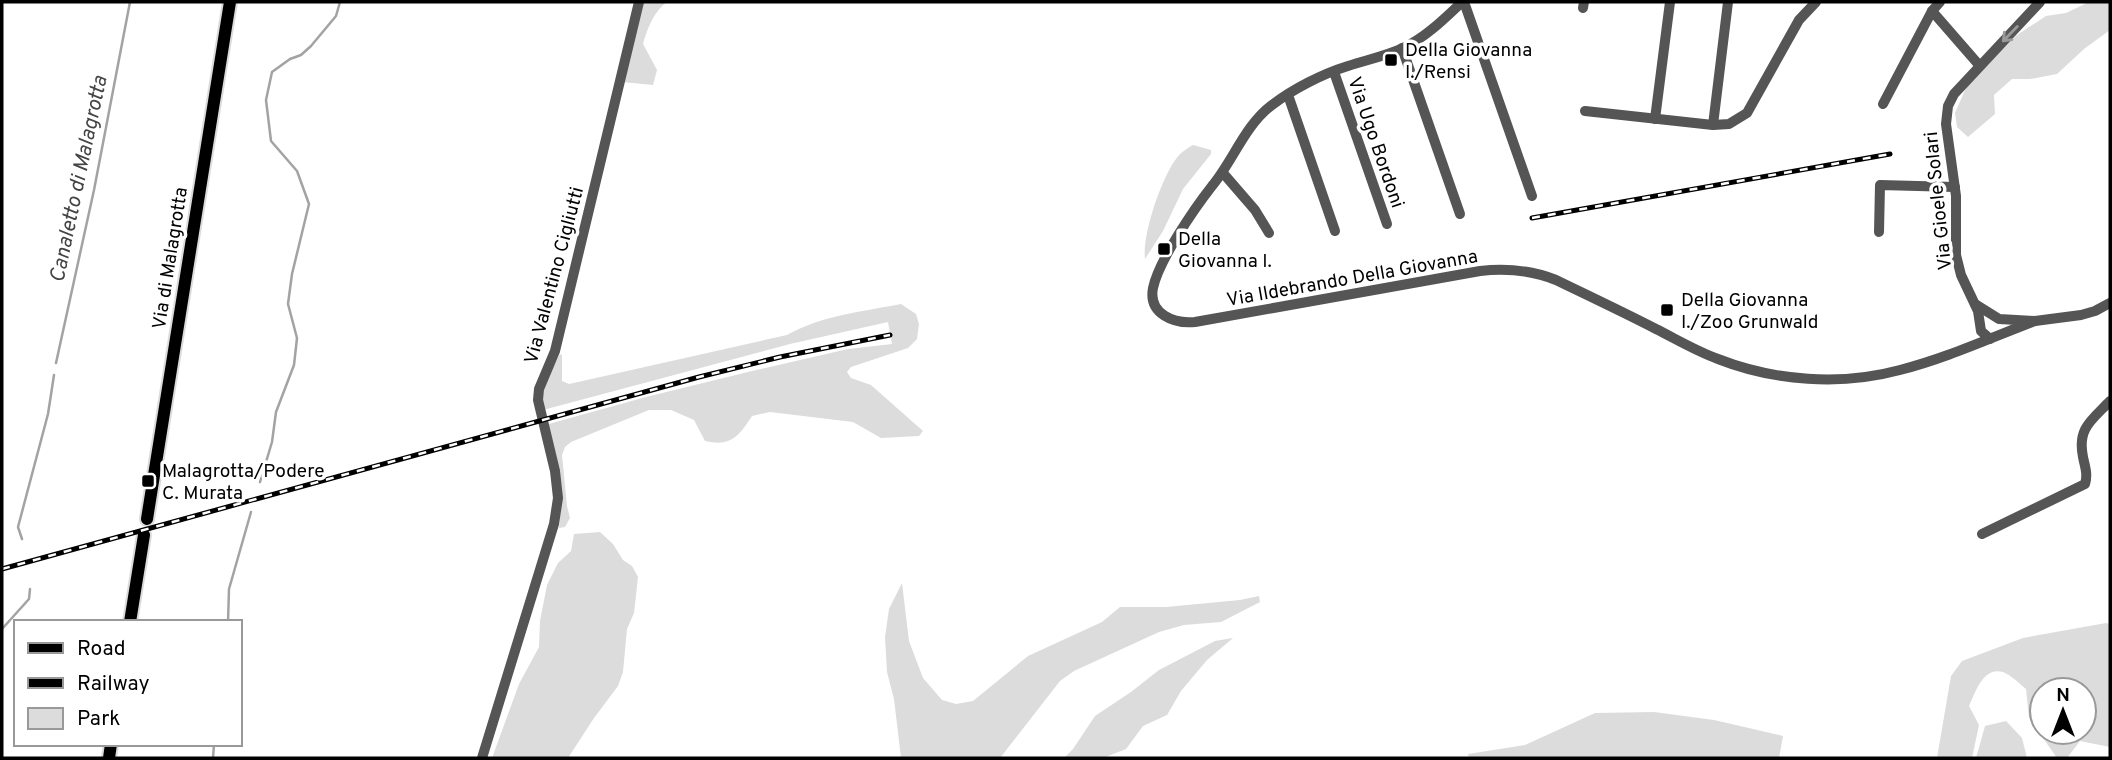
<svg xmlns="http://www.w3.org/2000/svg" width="2112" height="760" font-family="Overpass,sans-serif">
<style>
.green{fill:#dcdcdc;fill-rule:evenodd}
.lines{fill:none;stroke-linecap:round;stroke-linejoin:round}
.stream{stroke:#a3a3a3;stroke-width:2.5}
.major-casing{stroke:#dbdbdb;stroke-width:16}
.minor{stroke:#555;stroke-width:10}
.major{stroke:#000;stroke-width:12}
.rail-casing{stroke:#000;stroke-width:5}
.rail{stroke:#fff;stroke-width:2.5;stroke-dasharray:8;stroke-linecap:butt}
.oneway{stroke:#999}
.poi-dot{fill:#000;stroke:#fff;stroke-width:2.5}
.labels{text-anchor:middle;stroke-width:7;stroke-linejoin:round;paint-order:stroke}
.poi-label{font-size:19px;fill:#000;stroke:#fff;text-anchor:start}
.street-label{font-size:19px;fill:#000;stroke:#fff}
.water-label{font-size:21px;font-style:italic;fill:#444;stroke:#fff}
</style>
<rect width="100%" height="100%" fill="#fff"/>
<!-- green -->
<g class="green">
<path d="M643,2H667C654,11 647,29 643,44L657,70L653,85L622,82Z"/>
<polygon points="2089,2 2110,2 2110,30 2084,49 2057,74 2030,79 2012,79 1994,95 1995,114 1968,137 1957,127 1955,113 1969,81 2017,35 2046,16 2066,13"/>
<path d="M1193,145L1211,150V154L1183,189L1163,231L1145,259C1142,235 1161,179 1176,159C1180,153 1186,149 1193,145Z"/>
<path d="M901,304L916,314L919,324L917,339L908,348L851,367L847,372L851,378L871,385L923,431L919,436L881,438L853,422L770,412L752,416C739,436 731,447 705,441L694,420L671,410H649L571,442L565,447L562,455L567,506L570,518L565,527L559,528C563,493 561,457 545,425L646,397L752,371L848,349L892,344L888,322L790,344L543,410C538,390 551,372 560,354L562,355V381L569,384L787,335C823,315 861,312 901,304Z"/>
<polygon points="600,532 613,544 623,560 632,566 638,577 634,613 627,629 623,672 618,686 594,718 568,758 492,758 519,684 539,647 540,621 547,585 558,563 571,551 574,534"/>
<polygon points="902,583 909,641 923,678 942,700 956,704 973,701 1028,656 1102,622 1120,607 1166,607 1240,600 1259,596 1260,602 1221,622 1184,625 1159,632 1074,671 1060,681 1000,758 901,758 894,699 887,672 885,637 889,609"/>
<path d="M2106,623L2110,624V747L2080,741L2067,758H2057L2029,718L2026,689C2020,684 2011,675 2003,672C1983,666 1975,693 1969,706L1979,725L1972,758H1937L1951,676L1962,661L2023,638ZM2084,690V732H2042V690Z"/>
<polygon points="1233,638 1207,660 1181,691 1167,715 1143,726 1126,749 1103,758 1064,758 1073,749 1095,716 1131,692 1159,670 1215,641"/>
<polygon points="1654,712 1714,720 1783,736 1779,758 1469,758 1468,754 1525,745 1595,713"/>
<polygon points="2006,721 2022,738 2027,758 1976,758 1985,726"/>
</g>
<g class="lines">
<!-- stream -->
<g class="stream">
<polyline points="56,363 94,190 130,2"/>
<polyline points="260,482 272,442 276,412 294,365 297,338 288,304 292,274 309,204 297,171 271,141 266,100 272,72 290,59 301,55 311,46 336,16 340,2"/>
<polyline points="22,539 18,527 48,414 54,375"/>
<polyline points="228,622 229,589 251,512"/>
<polyline points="2,629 29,599 30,589"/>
<polyline points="213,758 214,744"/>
</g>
<!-- major casing -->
<g class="major-casing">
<g id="major">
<polyline points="147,519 230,2"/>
<polyline points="130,622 144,535"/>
<polyline points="109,758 111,744"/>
</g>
</g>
<!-- minor -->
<g class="minor">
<path d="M1462,2C1444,19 1426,37 1403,48C1386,56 1366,60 1348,66C1322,74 1293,89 1272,105C1245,125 1233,161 1212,186C1194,209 1159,260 1153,288C1148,314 1174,324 1195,322L1480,271C1506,268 1531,270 1556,280C1589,296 1623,312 1656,329C1676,339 1696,351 1718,359C1774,381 1841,386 1900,370C1947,358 1990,338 2035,321"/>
<polyline points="1464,2 1532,196"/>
<polyline points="1583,8 1584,2"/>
<polyline points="1932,11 1979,65"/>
<polyline points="1402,48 1460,214"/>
<polyline points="1334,72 1387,224"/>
<polyline points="1288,95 1335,231"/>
<polyline points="1883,104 1932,11 1940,2"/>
<polyline points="1585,111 1713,125 1729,124 1747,113 1799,20 1816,2"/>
<polyline points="1655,119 1670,2"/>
<polyline points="1713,125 1728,2"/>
<polyline points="1223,173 1255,210 1269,233"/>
<polyline points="1879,232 1880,185 1955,187"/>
<polyline points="1975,304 1999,319 2035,321 2081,315 2095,311 2110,303"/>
<polyline points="1990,339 1981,331 1978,311 1961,275 1956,255 1956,196 1946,124 1948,106 1954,94 2040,2"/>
<path d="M1982,534L2085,484C2088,474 2085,467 2083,457C2077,428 2092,420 2110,401"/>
<polyline points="482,758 554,524 558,498 555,471 538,400 539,389 555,351 639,2"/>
</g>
<!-- major -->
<use href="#major" class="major"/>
<!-- rail casing -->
<g class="rail-casing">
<g id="rail">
<polyline points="1532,218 1890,154"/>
<polyline points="2,569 699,377 780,357 890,335"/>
</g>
</g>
<!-- rail -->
<use href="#rail" class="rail"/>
</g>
<!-- one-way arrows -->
<defs><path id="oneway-shaft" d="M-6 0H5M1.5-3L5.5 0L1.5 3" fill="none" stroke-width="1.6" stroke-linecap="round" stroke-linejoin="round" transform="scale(1.75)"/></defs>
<use class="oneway" href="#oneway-shaft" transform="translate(2010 34) rotate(134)"/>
<!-- markers -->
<g class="poi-dot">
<rect x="1384" y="53" width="14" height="14" rx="3.5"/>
<rect x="1157" y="242" width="14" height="14" rx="3.5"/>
<rect x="1660" y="303" width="14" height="14" rx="3.5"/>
<rect x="141" y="474" width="14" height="14" rx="3.5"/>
</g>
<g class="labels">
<!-- poi labels -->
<g class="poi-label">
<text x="1405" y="56">Della Giovanna<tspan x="1405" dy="22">I./Rensi</tspan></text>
<text x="1178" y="245">Della<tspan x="1178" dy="22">Giovanna I.</tspan></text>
<text x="1681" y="306">Della Giovanna<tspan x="1681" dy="22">I./Zoo Grunwald</tspan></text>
<text x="162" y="477">Malagrotta/Podere<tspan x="162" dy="22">C. Murata</tspan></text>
</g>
<!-- street labels -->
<g class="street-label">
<text transform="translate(1377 142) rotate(71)" y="7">Via Ugo Bordoni</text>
<text transform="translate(1937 201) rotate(-96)" y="7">Via Gioele Solari</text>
<text transform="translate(169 258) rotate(-81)" y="7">Via di Malagrotta</text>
<text transform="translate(553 275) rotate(-75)" y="7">Via Valentino Cigliutti</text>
<text transform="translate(1352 277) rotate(-10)" y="7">Via Ildebrando Della Giovanna</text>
</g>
<!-- water labels -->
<g class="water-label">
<text transform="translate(78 179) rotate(-78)" y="7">Canaletto di Malagrotta</text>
</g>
</g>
<!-- border -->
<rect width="2112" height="760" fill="none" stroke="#000000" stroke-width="7"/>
<!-- legend -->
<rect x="14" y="620" width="228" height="126" fill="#ffffff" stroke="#999999" stroke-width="2"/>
<rect x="28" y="643" width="35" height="10" fill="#000000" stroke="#999999" stroke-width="2"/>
<text x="77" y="655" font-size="21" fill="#000000">Road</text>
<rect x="28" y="678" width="35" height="10" fill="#000000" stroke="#999999" stroke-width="2"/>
<text x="77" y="690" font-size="21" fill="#000000">Railway</text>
<rect x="28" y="708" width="35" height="21" fill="#dcdcdc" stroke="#999999" stroke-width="2"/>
<text x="77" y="725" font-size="21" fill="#000000">Park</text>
<!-- north arrow -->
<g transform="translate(2063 711)"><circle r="33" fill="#ffffff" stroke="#999999" stroke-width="2"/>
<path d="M0-5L12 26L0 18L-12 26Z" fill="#000000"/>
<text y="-10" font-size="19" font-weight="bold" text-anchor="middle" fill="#000000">N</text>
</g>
</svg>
